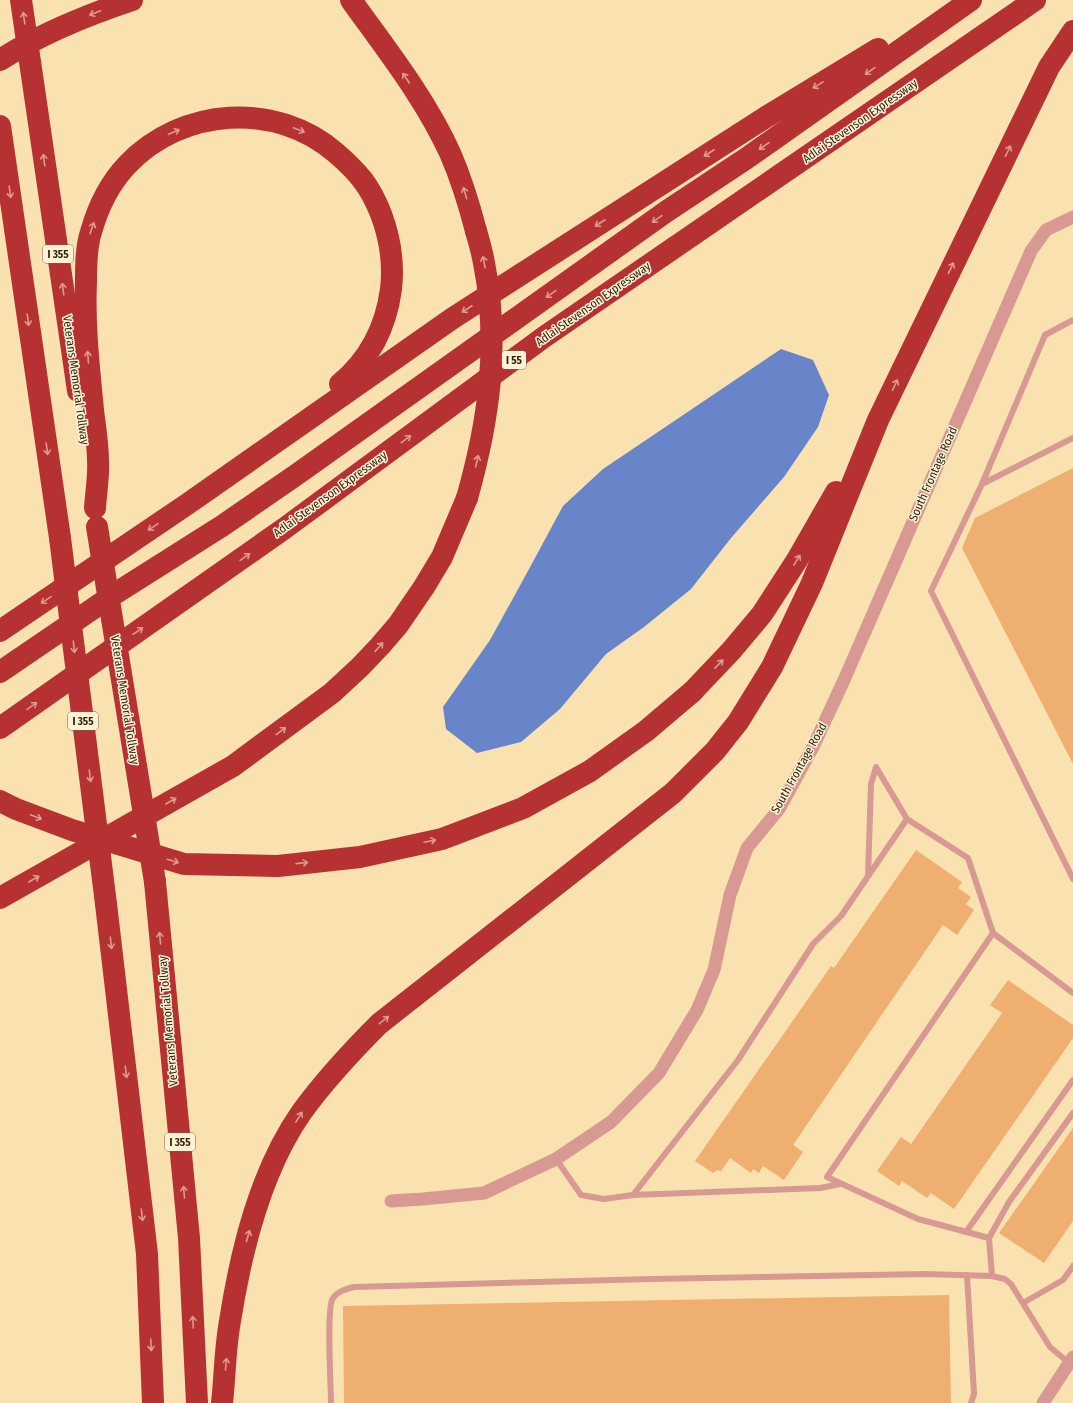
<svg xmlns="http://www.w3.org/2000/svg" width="1073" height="1403" font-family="'Fira Sans Condensed',sans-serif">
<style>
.water{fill:#6785c8}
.building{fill:#eeaf70}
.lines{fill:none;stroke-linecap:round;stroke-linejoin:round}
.service{stroke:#d79992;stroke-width:6}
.minor{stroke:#d79992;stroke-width:13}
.motorway{stroke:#b63232;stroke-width:22}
.motorway-bridge{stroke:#b63232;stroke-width:22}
.oneway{stroke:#de9b8b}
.labels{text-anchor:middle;stroke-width:3;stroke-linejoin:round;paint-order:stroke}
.shield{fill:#fff1d3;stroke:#6d624b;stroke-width:1}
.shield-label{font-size:11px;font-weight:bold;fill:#2e2511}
.street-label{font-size:12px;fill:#2e2511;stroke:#fff1d3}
</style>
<rect width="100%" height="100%" fill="#fae2b0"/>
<!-- water -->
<polygon class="water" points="781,349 813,360 829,395 818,427 784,477 731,538 691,589 644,627 606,654 560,709 521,742 477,753 446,729 443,707 490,640 522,582 563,506 603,469"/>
<!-- building -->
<g class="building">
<polygon points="1073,468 1073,764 962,548 975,518"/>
<polygon points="916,850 962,882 958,888 971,897 966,904 974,910 957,935 943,925 793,1145 803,1152 784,1180 763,1166 759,1173 753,1169 751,1173 730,1158 721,1171 717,1170 713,1173 695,1161 831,966 834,968"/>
<polygon points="1008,980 1073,1025 1073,1038 954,1209 931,1193 927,1198 902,1181 899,1186 877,1171 901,1137 911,1144 1002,1013 990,1005"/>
<polygon points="1073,1128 1073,1221 1044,1263 999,1233"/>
<polygon points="949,1295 951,1403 344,1403 343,1306"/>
</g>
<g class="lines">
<!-- service -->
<g class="service">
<polyline points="1073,438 982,484 931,591 1073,879"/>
<polyline points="982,484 1045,335 1073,320"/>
<polyline points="868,876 871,784 876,767 907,819"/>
<polyline points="556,1159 581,1195 604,1199 633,1195 820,1188 840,1184"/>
<polyline points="633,1195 738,1060 813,944 841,916 907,819 968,858 993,933"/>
<polyline points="966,1232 1073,1080"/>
<polyline points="989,1238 918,1219 827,1177 993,933 1073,993"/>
<polyline points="967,1275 974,1394 971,1403"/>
<polyline points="992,1276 989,1238 1009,1202 1073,1113"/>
<polyline points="1023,1303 1063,1280 1073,1266"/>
<path d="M331,1403C331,1387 326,1307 333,1298C338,1291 346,1289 354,1287L652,1279L925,1274L992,1276L1005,1279L1011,1284L1050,1347L1069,1363"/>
</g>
<!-- minor -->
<g class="minor">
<polyline points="391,1201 423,1199 484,1193 556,1159 611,1122 659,1073 697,1010 714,970 730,895 747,848 779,809 813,747 844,680 1031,251 1046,230 1073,217"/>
<polyline points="1043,1403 1073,1357"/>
</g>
<!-- motorway -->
<g class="motorway">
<polyline points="21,0 78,391"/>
<path d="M351,0C386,49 425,98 450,153C461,178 469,204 476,231"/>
<polyline points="0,126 60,538"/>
<path d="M95,508C96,492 99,476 98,461C98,444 95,427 93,410C89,368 84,325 86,282C86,266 86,247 91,232C98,207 110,183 127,165C182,107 276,101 336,153C359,173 370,186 381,214C390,238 394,263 391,289C386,327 370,359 340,384"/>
<polyline points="0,631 186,505 453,318 766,117 878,49"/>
<polyline points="0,672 116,593 222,526 296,475 667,211 747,158 971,0"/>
<polyline points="692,692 731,651 762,614 797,560 836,492"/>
<polyline points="0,728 285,528 544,337 1035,0"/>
<polyline points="155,882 189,1238 197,1403"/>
<polyline points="0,898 233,766 332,693 360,667 380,646 398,625 424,587 442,557 467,498"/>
<polyline points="106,904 147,1254 153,1403"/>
<path d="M222,1403C225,1376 225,1348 230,1321C241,1251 260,1172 301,1113C324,1081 351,1052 379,1024L673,793L715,751L738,722L772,667L812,583L878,420L1049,67L1073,31"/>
</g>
<!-- motorway-bridge -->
<g class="motorway-bridge">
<path d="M0,60C40,34 87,15 132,0"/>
<path d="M467,498C489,420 500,344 484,263C482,252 479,241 476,231"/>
<polyline points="97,527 155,882"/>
<polyline points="60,538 106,904"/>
<polyline points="0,801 16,809 72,830 184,864 278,866 360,857 442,839 523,808 590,771 646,731 692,692"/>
</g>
</g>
<!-- one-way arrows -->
<defs><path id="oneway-shaft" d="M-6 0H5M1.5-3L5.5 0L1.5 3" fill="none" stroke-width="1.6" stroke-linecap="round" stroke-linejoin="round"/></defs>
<g class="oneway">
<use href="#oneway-shaft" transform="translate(95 13) rotate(159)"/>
<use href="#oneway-shaft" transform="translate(24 18) rotate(-98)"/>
<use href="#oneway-shaft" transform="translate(870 71) rotate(145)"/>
<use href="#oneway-shaft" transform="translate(406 78) rotate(-123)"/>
<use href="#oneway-shaft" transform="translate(818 85) rotate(149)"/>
<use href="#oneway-shaft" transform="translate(299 130) rotate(21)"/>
<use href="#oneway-shaft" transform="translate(174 132) rotate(-23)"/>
<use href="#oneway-shaft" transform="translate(764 146) rotate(145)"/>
<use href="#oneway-shaft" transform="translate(1008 151) rotate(-64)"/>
<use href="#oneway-shaft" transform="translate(709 153) rotate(147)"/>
<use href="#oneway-shaft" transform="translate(44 160) rotate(-98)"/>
<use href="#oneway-shaft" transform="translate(10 192) rotate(82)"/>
<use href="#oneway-shaft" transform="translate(465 193) rotate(-107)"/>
<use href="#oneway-shaft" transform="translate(657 219) rotate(145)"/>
<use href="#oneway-shaft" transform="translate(600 223) rotate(147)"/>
<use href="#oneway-shaft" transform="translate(92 228) rotate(-71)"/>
<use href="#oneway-shaft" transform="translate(484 262) rotate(-101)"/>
<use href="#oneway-shaft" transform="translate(951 268) rotate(-64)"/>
<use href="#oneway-shaft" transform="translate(63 289) rotate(-98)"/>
<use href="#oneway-shaft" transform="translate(551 294) rotate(145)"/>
<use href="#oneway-shaft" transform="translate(467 309) rotate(147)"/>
<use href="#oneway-shaft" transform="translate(28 320) rotate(82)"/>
<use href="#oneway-shaft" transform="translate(88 357) rotate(-94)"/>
<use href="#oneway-shaft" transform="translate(895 385) rotate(-64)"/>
<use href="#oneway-shaft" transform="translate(406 439) rotate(-36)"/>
<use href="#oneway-shaft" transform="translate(47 449) rotate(82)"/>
<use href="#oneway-shaft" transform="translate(477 461) rotate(-77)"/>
<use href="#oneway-shaft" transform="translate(153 527) rotate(146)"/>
<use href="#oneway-shaft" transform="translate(245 557) rotate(-35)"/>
<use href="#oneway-shaft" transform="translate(797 560) rotate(-58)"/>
<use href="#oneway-shaft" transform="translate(46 600) rotate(146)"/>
<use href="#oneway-shaft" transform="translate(138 631) rotate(-35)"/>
<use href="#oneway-shaft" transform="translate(74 647) rotate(83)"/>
<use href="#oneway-shaft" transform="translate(379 647) rotate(-48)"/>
<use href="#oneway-shaft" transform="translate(719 664) rotate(-46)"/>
<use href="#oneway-shaft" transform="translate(32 706) rotate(-35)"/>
<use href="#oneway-shaft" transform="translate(281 731) rotate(-37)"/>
<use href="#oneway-shaft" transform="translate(90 776) rotate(83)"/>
<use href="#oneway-shaft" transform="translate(171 801) rotate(-30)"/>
<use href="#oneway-shaft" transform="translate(36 817) rotate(21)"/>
<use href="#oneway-shaft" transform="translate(430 841) rotate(-12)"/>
<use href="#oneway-shaft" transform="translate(173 861) rotate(17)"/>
<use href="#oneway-shaft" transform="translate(302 863) rotate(-6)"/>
<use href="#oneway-shaft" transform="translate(34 879) rotate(-30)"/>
<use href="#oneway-shaft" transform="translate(160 938) rotate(-95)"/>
<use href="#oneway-shaft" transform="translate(111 943) rotate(83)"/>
<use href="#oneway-shaft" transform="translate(384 1020) rotate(-38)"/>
<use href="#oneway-shaft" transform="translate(126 1072) rotate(83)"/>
<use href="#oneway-shaft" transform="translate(299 1117) rotate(-58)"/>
<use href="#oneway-shaft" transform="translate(184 1192) rotate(-95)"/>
<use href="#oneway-shaft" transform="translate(142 1215) rotate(83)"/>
<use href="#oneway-shaft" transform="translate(248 1236) rotate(-74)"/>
<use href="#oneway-shaft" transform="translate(193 1322) rotate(-93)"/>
<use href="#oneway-shaft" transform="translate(151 1345) rotate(88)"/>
<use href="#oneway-shaft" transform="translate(226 1364) rotate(-85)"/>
</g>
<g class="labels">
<!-- shield labels -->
<g class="shield">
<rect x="43" y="245" width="30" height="18" rx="3"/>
<rect x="502" y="351" width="24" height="18" rx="3"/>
<rect x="68" y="712" width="30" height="18" rx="3"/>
<rect x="165" y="1133" width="30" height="18" rx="3"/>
</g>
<g class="shield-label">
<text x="58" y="258">I 355</text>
<text x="514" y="364">I 55</text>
<text x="83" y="725">I 355</text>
<text x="180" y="1146">I 355</text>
</g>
<!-- street labels -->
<g class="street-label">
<text transform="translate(860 121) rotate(-35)" y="4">Adlai Stevenson Expressway</text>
<text transform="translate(593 304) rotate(-35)" y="4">Adlai Stevenson Expressway</text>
<text transform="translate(76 380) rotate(82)" y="4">Veterans Memorial Tollway</text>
<text transform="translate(933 474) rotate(-66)" y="4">South Frontage Road</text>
<text transform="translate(330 494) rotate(-36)" y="4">Adlai Stevenson Expressway</text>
<text transform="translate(125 700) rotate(81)" y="4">Veterans Memorial Tollway</text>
<text transform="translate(799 768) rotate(-61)" y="4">South Frontage Road</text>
<text transform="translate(168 1021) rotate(-95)" y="4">Veterans Memorial Tollway</text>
</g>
</g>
</svg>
